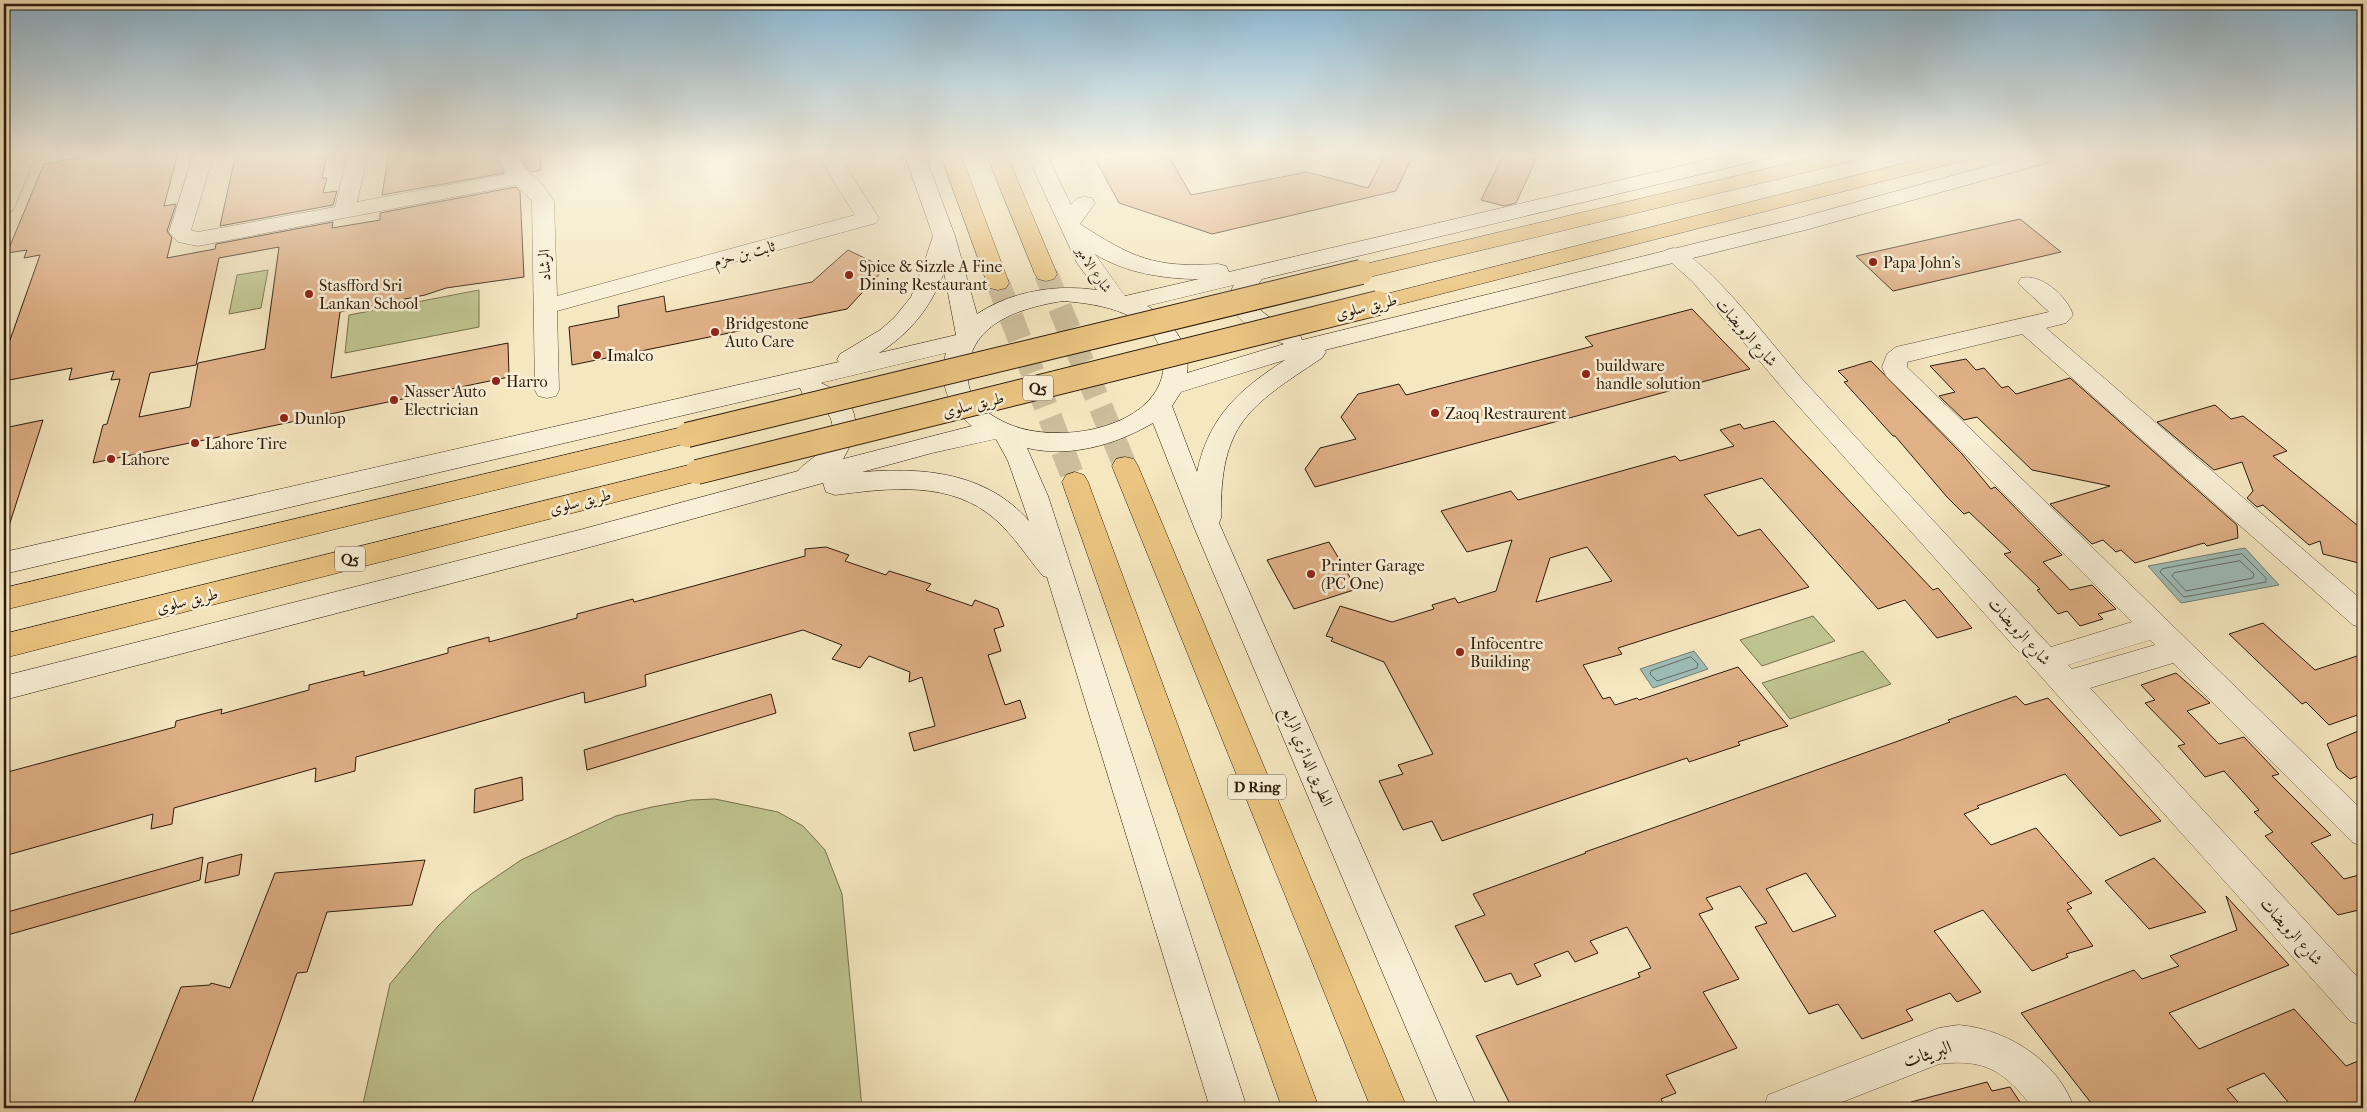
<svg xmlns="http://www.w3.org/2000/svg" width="2367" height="1112" font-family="'IM FELL French Canon',Amiri,serif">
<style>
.green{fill:#bfc490;stroke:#766f4e}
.water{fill:#9ebeb9;stroke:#707c73}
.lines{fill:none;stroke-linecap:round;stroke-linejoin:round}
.shore{stroke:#656c62;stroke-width:1}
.building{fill:#e0b087;stroke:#2c1a0b;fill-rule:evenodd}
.motorway-tunnel{stroke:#cdbe9c;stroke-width:24;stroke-dasharray:24 12;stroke-linecap:butt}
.minor-casing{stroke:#5e4d38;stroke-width:1}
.secondary-casing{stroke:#2c1a0b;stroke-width:1}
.motorway-casing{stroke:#2c1a0b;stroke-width:1}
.minor{fill:#f8efd6;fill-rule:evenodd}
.secondary{fill:#f8efd6;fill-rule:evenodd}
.motorway{fill:#eac480;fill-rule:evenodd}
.motorway-bridge-casing{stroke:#2c1a0b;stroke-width:26;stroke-linecap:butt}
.motorway-bridge{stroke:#eac480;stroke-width:24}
.poi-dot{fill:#8f2418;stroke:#f8efd6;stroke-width:2}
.labels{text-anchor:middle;stroke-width:5;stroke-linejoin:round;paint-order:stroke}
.far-street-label{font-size:14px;fill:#2c1a0b;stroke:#f8efd6}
.shield{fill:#f8efd6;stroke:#695a48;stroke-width:1}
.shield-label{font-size:15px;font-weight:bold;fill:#2c1a0b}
.street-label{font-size:16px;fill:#2c1a0b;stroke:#f8efd6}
.poi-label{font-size:16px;fill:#2c1a0b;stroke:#f8efd6;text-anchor:start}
.near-street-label{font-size:19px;fill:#2c1a0b;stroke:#f8efd6}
</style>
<rect width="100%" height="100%" fill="#f5e7c0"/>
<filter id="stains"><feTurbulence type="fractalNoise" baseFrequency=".004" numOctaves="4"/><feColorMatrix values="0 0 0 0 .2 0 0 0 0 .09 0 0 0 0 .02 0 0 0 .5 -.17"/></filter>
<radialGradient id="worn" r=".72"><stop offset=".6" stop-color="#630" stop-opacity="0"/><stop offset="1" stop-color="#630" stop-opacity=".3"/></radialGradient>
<!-- green -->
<g class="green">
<polygon points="268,270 261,308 229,314 237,275"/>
<polygon points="479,290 479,327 345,353 349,315"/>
<polygon points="1813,616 1835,641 1762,666 1740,640"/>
<polygon points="1863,651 1891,684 1790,719 1762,683"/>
<polygon points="715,799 778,812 803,826 825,850 842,894 862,1108 362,1108 390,984 438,926 471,894 521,860 616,816 652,807 691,800"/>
</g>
<!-- water -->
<g class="water">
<polygon points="2245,548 2279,585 2181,603 2148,566"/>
<polygon points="1694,651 1708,669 1653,688 1640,669"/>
</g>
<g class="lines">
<!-- shore -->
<g class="shore">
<polygon points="2242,554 2266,578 2266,582 2184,597 2160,572 2162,569"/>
<polygon points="2240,561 2254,574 2253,578 2186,591 2172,576 2174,573"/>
<polygon points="1691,657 1698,664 1697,668 1657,681 1650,674 1651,671"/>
</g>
</g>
<!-- building -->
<g class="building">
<path d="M104,153H178L164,206L176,204L167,231L172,238L167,258L215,249L216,244L333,222L332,228L380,220V213L516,187L520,191L524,277L446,288L425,295L340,312L331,378L508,343L509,377L93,463L103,425L107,424L120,379L111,380L114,371L69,380L72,368L4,381V357L40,255L24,258L27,250L7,253L44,164ZM279,247L265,349L198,363L190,407L139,417L150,373L196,365L219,258Z"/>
<polygon points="236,153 327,153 322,178 327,178 323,193 337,191 333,205 220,226"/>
<polygon points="389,153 497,153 498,162 504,173 382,195"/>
<polygon points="521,153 540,153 541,170 531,172 525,166"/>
<polygon points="1092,153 1167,153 1191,195 1307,172 1368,188 1386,153 1414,153 1396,191 1212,234 1119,203"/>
<polygon points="1504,153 1539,153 1516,203 1504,206 1481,200"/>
<polygon points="2020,219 2061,252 1893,291 1856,256"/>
<polygon points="848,250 885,268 847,309 572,365 569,327 619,317 618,306 664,296 666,312 812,282"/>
<polygon points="1692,309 1750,369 1315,487 1305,469 1320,448 1356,439 1341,417 1358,394 1399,384 1406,395 1593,346 1585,337"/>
<polygon points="1966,359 1976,370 1984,368 2002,388 2008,386 2016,394 2070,378 2237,525 2238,538 2207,546 2204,543 2135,563 2121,550 2116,552 2103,540 2092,544 2050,504 2110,486 2032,470 1977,417 1964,420 1939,396 1955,392 1930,366"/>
<polygon points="1871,361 1962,454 1991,489 1995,487 2062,555 2043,562 2070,590 2092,585 2116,609 2098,614 2103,619 2080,626 2067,611 2058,614 2037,590 2040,589 2004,554 2011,552 1969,512 1964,514 1947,497 1895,436 1893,436 1844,382 1848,381 1838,371"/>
<polygon points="2215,405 2231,419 2243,416 2287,451 2273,456 2363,530 2363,564 2323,554 2320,541 2309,545 2263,505 2257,507 2247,498 2253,491 2242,462 2214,470 2157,422"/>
<polygon points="43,420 8,529 4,528 4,428"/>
<path d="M1774,421L1933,590L1938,588L1972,628L1937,638L1905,600L1878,609L1762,478L1704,495L1738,536L1760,529L1809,587L1618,648L1622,654L1583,665L1603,699L1610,697L1615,705L1637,698L1639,700L1738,667L1788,726L1738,742L1740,745L1689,762L1687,758L1442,841L1432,821L1403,830L1379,781L1403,774L1398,765L1433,754L1384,662L1331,641L1333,638L1326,636L1340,606L1392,622L1434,609L1432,605L1455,598L1458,603L1496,591L1512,540L1467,552L1441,511L1511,491L1518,500L1675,456L1680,461L1734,446L1720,430L1740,424L1744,429ZM1587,547L1612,581L1536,602L1550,558Z"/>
<polygon points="1329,542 1357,589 1294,609 1267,560"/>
<polygon points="826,547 849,555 845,561 886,575 889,571 931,584 926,590 972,606 975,600 998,609 1004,626 994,629 1001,651 988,655 1005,705 1020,700 1026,718 914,751 909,733 935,726 922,677 909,682 910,672 869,656 860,668 832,659 842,645 803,630 645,675 646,686 585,703 584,692 356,757 355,771 315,782 316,768 174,808 172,824 151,829 153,814 4,856 4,773 175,727 176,721 222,709 221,714 309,690 309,685 364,671 364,676 448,653 448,648 489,637 489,642 577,618 577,614 633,599 634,602 805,556 805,549"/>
<polygon points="2263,623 2315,670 2363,654 2363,713 2329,725 2306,702 2302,704 2229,634"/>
<polygon points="2176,673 2210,703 2187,711 2219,744 2244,737 2279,774 2272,776 2331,835 2311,843 2344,879 2363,874 2363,909 2338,915 2265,836 2273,832 2254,812 2259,810 2224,771 2205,777 2178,746 2185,744 2145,703 2155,700 2141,685"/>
<polygon points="771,694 776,713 587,770 584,750"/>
<path d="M2016,696L2025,705L2048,698L2161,821L2120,836L2065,774L1977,806L1979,808L1964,814L1991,845L2036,828L2092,893L2067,903L2072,908L2067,910L2093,946L2066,954L2068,957L2032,971L1983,910L1934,931L1981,992L1957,1002L1950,993L1906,1010L1913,1020L1862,1039L1838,1004L1809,1014L1755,927L1767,923L1740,886L1706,898L1713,909L1699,914L1739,979L1703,992L1737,1048L1666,1075L1676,1093L1661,1099L1666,1108H1512L1476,1036L1640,977L1638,973L1651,968L1627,927L1590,941L1598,953L1575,962L1568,951L1534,964L1541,976L1517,985L1511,973L1485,982L1455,926L1485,915L1473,894L1586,853L1585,852L1901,740L1950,722L1948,720ZM1806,873L1836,916L1793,932L1766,889Z"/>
<polygon points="2363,729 2363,774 2350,779 2337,768 2327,744"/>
<polygon points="522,777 523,800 474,813 475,789"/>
<polygon points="242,854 239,875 205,883 208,863"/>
<polygon points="203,857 200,880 4,936 4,913"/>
<polygon points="2154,858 2206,912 2149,929 2105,881"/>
<polygon points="425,860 412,905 327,912 307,972 297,973 250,1108 132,1108 181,987 210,985 211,983 230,988 275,873"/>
<polygon points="2226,896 2289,965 2169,1013 2199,1049 2294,1009 2346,1066 2363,1059 2363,1108 2293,1108 2264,1073 2227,1089 2243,1108 2095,1108 2021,1013 2134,970 2142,979 2179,966 2170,956 2237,930"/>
<polygon points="1987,1082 1992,1091 2010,1087 2024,1108 1911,1108 1911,1102"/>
</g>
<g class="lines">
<!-- motorway-tunnel -->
<g class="motorway-tunnel">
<polyline points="1046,274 1125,466"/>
<polyline points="998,283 1075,482"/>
</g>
<!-- minor casing -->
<g class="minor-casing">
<g id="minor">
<polygon points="17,153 37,153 15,206 12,211 4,212 4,182"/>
<polygon points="194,153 214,153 191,230 198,232 335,207 348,153 368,153 357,202 507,174 500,161 499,153 519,153 523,167 542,184 554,201 557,296 855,215 816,153 837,153 879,218 876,223 557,311 559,390 556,396 547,398 538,396 535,390 532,201 517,185 198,246 178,242 169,232"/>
<path d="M1674,248C1706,256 1777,351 1803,380C1885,469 1968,558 2051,647L2132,622L1886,376L1882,367L1887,354L1896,347L2049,312L2018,283L2021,278C2041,273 2067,296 2073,315L2066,323L2046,328L2363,601V628L2353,625L2022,334L1907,362V367L2363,811V847L2352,842L2173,663L2090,688L2363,983V1026L2350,1021L1784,390L1693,282L1663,255L1666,250ZM2150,640L2155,645L2072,669L2068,665Z"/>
<path d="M1959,1025C2007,1029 2058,1061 2074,1108H2033C2005,1072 1986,1058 1939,1064L1827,1108H1763L1768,1095L1939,1028Z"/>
</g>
</g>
<!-- secondary casing -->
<g class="secondary-casing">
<path id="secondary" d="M904,153H924L955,236L977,314C1012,291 1056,284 1097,290L1077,263L1026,153H1046L1071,205C1077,197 1082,196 1092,198L1095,203L1080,224C1133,258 1154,268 1218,264L1226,266L1229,272L1736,153H1774L1771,157L1764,159L1262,279L1253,292L1254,305L1273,320L1299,332L1302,340L1795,219L2035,153H2070L2067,157L1809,229L1325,350L1326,352L1322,358C1248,407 1220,423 1221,518L1219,523L1477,1108H1440L1194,527L1153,423C1115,445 1070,458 1027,448L1048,496L1247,1108H1210L1047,577L1043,576C1027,557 1014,536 996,520C952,480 889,488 835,495L826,492L823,483L583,549L4,700V676L583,529L798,471C804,463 815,458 822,450C844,425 828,406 803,395L800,388L4,574V552L839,362L837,360L840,354L880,330L894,318L911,297L925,260L933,236ZM1095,254C1125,273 1164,279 1199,279L1125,296ZM944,272L956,335L879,353C910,333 931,308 944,272ZM1234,285C1215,314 1264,336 1284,344L1187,373C1192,344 1169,319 1147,306ZM1063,301C1102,304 1155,313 1163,358C1165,371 1161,384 1154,394C1126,434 1046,443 1004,422C986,413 968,400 968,378C966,324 1019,308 1063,301ZM946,353C937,382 949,408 972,426L843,459C864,424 859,400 821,383ZM1285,360C1239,390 1209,416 1197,472L1172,406L1181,392ZM996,439L1008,461L1029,521C986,472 923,467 862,472L932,453Z"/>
</g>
<!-- motorway casing -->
<g class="motorway-casing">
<g id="motorway">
<polygon points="940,153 960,153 1009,283 1006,288 998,290 990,288 987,283"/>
<polygon points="986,153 1006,153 1057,274 1054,279 1046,281 1038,279 1035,274"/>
<polygon points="1833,153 1871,153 1868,157 1861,159 1361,279 1353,277 1350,272 1353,267 1361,265"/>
<polygon points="1945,153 1981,153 1978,157 1378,310 1370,308 1366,303 1370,298 1378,296"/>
<polygon points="687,426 696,429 700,435 696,441 4,610 4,588"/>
<polygon points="1125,457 1134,459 1138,466 1407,1108 1371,1108 1112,466 1116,459"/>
<polygon points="697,463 706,465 710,472 706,479 4,658 4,634"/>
<polygon points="1075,472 1084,475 1088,482 1319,1108 1282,1108 1062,482 1066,475"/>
</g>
</g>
<!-- minor -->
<use href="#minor" class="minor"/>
<!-- secondary -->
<use href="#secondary" class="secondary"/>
<!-- motorway -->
<use href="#motorway" class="motorway"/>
<!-- motorway-bridge casing -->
<g class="motorway-bridge-casing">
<g id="motorway-bridge">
<polyline points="687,435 1361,272"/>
<polyline points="697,472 1378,303"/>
</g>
</g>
<!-- motorway-bridge -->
<use href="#motorway-bridge" class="motorway-bridge"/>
</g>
<!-- sky -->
<linearGradient id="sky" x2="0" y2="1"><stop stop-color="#8ab8d5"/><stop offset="0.5" stop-color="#faf4e3"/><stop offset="1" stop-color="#faf4e3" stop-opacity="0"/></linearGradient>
<rect width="2367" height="309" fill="url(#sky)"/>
<!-- markers -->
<g class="poi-dot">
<circle cx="1873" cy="262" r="5"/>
<circle cx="849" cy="275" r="5"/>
<circle cx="309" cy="294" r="5"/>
<circle cx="715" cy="332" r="5"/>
<circle cx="597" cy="355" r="5"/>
<circle cx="1586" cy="374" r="5"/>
<circle cx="496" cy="381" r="5"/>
<circle cx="394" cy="400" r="5"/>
<circle cx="1435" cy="413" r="5"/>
<circle cx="284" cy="418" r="5"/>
<circle cx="195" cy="443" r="5"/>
<circle cx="111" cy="459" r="5"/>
<circle cx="1311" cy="574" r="5"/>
<circle cx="1460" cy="652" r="5"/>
</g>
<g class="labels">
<!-- far-street labels -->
<g class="far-street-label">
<text transform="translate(1094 269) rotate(56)" y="5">شارع الامير</text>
</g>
<!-- shield labels -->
<g class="shield">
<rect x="1023" y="375.5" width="30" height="25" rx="4"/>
<rect x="335" y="546.5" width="30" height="25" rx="4"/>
<rect x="1228" y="774.5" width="58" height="25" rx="4"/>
</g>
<g class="shield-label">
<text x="1038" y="393">Q5</text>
<text x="350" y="564">Q5</text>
<text x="1257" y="792">D Ring</text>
</g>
<!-- street labels -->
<g class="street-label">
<text transform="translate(744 253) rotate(-15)" y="6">ثابت بن حزم</text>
<text transform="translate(544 265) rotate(-91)" y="6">الرشاد</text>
<text transform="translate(1366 306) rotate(-14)" y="6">طريق سلوى</text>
<text transform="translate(1747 332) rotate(49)" y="6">شارع الرويضات</text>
<text transform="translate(973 404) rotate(-14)" y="6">طريق سلوى</text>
<text transform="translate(580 501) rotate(-14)" y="6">طريق سلوى</text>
<text transform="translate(187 600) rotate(-14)" y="6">طريق سلوى</text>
<text transform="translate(2020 631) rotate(48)" y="6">شارع الرويضات</text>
<text transform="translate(1308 756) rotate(67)" y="6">الطريق الدائري الرابع</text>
<text transform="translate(2292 931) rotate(48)" y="6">شارع الرويضات</text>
</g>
<!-- poi labels -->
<g class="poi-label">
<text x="1883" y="268">Papa John's</text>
<text x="859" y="272">Spice &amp; Sizzle A Fine<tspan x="859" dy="18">Dining Restaurant</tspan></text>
<text x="319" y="291">Stasfford Sri<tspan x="319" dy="18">Lankan School</tspan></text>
<text x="725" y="329">Bridgestone<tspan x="725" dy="18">Auto Care</tspan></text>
<text x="607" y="361">Imalco</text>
<text x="1596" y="371">buildware<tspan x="1596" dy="18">handle solution</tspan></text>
<text x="506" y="387">Harro</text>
<text x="404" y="397">Nasser Auto<tspan x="404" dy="18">Electrician</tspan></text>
<text x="1445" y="419">Zaoq Restraurent</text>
<text x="294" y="424">Dunlop</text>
<text x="205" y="449">Lahore Tire</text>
<text x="121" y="465">Lahore</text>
<text x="1321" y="571">Printer Garage<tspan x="1321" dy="18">(PC One)</tspan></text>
<text x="1470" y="649">Infocentre<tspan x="1470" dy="18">Building</tspan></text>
</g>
<!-- near-street labels -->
<g class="near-street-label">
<text transform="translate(1927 1053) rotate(-18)" y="7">البريثات</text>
</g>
</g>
<!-- margin -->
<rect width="2367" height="1112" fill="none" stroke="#f5e7c0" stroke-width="20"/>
<rect x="5" y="5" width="2357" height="1102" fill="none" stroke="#2c1a0b" stroke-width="2.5"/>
<rect x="10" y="10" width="2347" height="1092" fill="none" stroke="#2c1a0b"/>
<rect width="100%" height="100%" filter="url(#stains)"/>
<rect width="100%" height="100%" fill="url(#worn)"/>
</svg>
